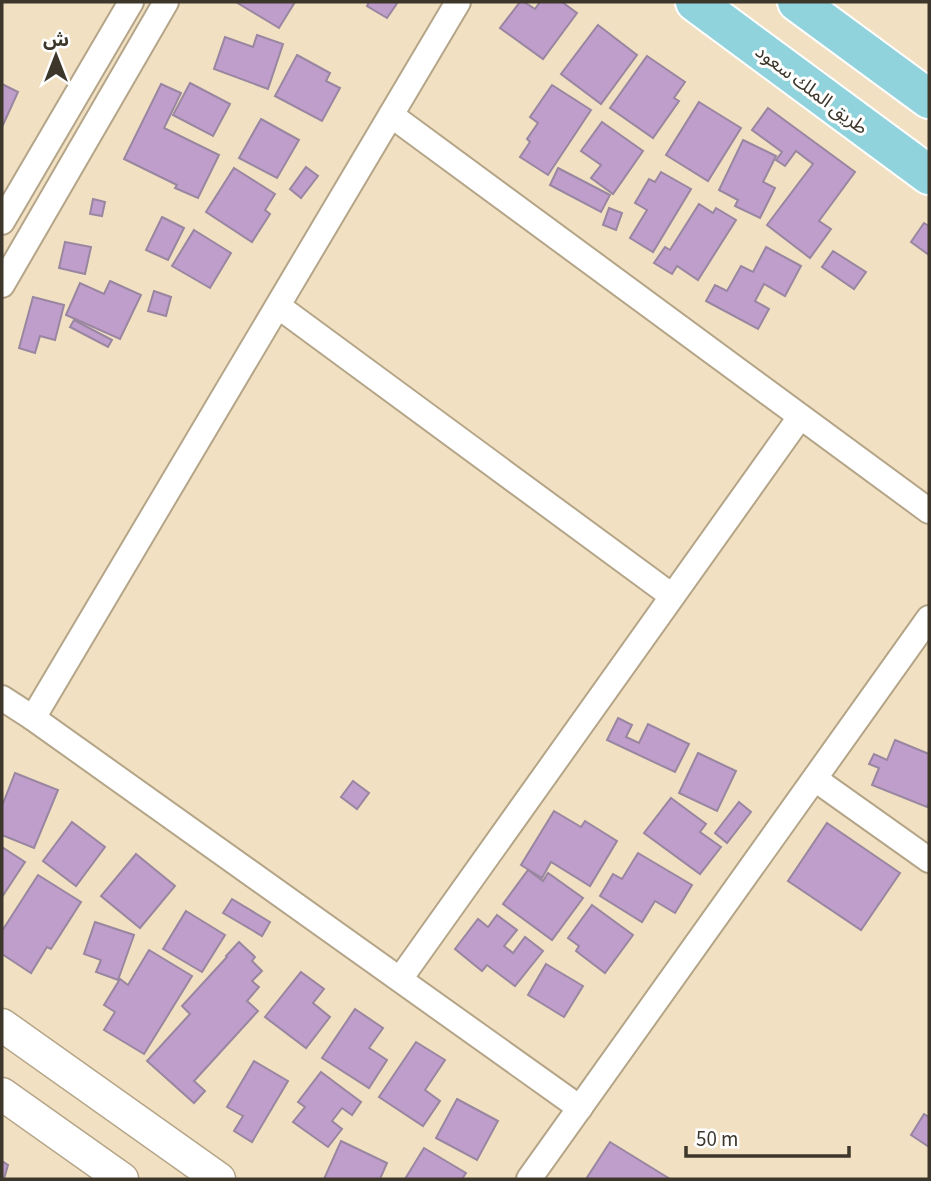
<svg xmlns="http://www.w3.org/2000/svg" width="931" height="1181" font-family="'Source Sans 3','Noto Sans Arabic',sans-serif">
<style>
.building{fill:#bf9ecb;stroke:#9986a0;stroke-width:2}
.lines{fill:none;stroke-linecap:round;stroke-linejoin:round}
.minor-casing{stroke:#b5a588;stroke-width:28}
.tertiary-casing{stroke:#b5a588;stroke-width:35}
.primary-casing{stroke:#fff;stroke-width:42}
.minor{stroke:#fff;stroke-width:24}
.tertiary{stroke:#fff;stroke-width:32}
.primary{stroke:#90d3dc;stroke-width:38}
.labels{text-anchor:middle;stroke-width:6;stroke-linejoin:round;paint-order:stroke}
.street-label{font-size:19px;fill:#3d362a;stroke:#fff}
</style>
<rect width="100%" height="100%" fill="#f1e0c2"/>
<!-- building -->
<g class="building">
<polygon points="236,2 295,2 279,28"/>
<polygon points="369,2 398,2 387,18 367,6"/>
<polygon points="520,2 524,2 535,9 540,2 562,2 577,13 543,59 500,28"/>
<polygon points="598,25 637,55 601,104 561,74"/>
<polygon points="257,35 283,44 268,89 214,69 225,37 253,47"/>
<polygon points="297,55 330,73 326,81 340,88 322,121 275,96"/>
<polygon points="647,56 685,82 674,98 679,101 653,138 610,108"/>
<polygon points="190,83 230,104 213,136 173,115"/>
<polygon points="2,84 18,92 2,127"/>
<polygon points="161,84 181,93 164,128 219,155 198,198 175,188 177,185 124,159"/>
<polygon points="552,85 591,110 548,175 520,157 530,142 527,139 538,123 530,117"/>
<polygon points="699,102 741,128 708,181 666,155"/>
<polygon points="768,108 855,172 819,221 831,229 810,258 767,225 813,164 796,151 785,166 776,160 782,152 752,130"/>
<polygon points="261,119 299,140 277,178 239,158"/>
<polygon points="602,122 643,151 613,194 591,178 601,165 581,151"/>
<polygon points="743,140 776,156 763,182 775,188 760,218 735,206 738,200 719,190"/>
<polygon points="306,167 318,176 301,198 290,189"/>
<polygon points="234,168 275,194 265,210 270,214 252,242 206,212"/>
<polygon points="558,168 610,195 601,212 550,185"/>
<polygon points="661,172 691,189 653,252 630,238 647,210 635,203 649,179 655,182"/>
<polygon points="93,199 105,202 102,216 90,214"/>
<polygon points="699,204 713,213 716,208 736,220 698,280 677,266 672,274 654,263 665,247 670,250"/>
<polygon points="609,208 622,213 616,230 603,225"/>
<polygon points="162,217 184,228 168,260 146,250"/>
<polygon points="924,223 929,226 929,255 911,242"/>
<polygon points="194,230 231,253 210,288 172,266"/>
<polygon points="65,242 91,247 85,274 59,268"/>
<polygon points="766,247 801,266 785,296 764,284 755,301 769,309 758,329 706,301 715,285 727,291 741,266 753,272"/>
<polygon points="833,251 866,272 854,289 822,267"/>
<polygon points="110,281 141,295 120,339 66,315 80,283 104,294"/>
<polygon points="154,291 171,297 166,316 148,311"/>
<polygon points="33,297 64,305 55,340 40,336 35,353 19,348"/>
<polygon points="74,320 112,340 108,347 70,327"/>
<polygon points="618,718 632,725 626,737 639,743 648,724 689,744 675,772 607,740"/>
<polygon points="895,740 929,754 929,803 927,807 872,785 879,768 869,764 874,754 887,760"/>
<polygon points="698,753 736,771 717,811 679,793"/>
<polygon points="15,773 58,790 34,848 2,835 2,806"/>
<polygon points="353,781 369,793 357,809 341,797"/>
<polygon points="671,798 706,824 700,832 721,847 700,874 644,833"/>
<polygon points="739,802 751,812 727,843 715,833"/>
<polygon points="554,811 581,827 585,821 617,841 590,886 551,862 542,878 521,865"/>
<polygon points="72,822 105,847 76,886 43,861"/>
<polygon points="827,823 900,873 861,930 788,881"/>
<polygon points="2,847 25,862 2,897"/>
<polygon points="638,853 692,885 675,913 655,901 642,922 600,896 613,874 622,879"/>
<polygon points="136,854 175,886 140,928 101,896"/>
<polygon points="528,870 543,881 548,873 583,898 552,940 503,904"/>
<polygon points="38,875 81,902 51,949 47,947 31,973 2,954 2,931"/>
<polygon points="232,899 270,922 262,936 223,913"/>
<polygon points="592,905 633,935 605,973 576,951 579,946 568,938"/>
<polygon points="186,911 225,935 202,972 163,949"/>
<polygon points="497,915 517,930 504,946 513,953 525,937 543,951 515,986 487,965 482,971 455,949 478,919 488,927"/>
<polygon points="95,922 134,935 118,980 96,972 101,960 84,954"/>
<polygon points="239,942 255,957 252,961 262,971 252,981 259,987 247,1001 258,1011 194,1081 205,1091 194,1103 147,1061 190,1014 182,1006 227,957 226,956"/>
<polygon points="149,950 192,976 144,1054 104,1030 115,1012 104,1005 120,979 128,985"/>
<polygon points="546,964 583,986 564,1017 528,995"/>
<polygon points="301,972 324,989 313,1003 330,1017 306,1048 265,1017"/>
<polygon points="355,1009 383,1028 369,1048 387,1060 369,1088 322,1058"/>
<polygon points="416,1042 445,1060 425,1090 440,1101 423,1126 379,1097"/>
<polygon points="254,1061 288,1081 252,1142 234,1131 243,1116 227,1107"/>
<polygon points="321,1072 361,1102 352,1115 342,1108 332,1121 342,1129 328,1147 293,1122 305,1107 298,1102"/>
<polygon points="457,1099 498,1121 477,1160 436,1138"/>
<polygon points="924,1114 929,1117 929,1147 911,1135"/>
<polygon points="341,1141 387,1163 380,1179 324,1179"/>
<polygon points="610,1142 670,1179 586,1179"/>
<polygon points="424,1148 466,1173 462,1179 405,1179"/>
<polygon points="2,1161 8,1165 4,1179 2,1179"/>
</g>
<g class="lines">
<!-- minor casing -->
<g class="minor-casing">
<g id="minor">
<polyline points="391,115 929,511"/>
<polyline points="2,222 131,2"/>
<polyline points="2,285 166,2"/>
<polyline points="278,306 672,596"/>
<polyline points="2,698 33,718 580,1108"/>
<polyline points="33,718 458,2"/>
<polyline points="815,779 929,860"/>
<polyline points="400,979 800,417"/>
<polyline points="529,1179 929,618"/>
</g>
</g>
<!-- tertiary casing -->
<g class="tertiary-casing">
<g id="tertiary">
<polyline points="2,1025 219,1179"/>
<polyline points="2,1094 122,1179"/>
</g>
</g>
<!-- primary casing -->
<g class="primary-casing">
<g id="primary">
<polyline points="695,2 929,175"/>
<polyline points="797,2 929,99"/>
</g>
</g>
<!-- minor -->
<use href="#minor" class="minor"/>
<!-- tertiary -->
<use href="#tertiary" class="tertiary"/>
<!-- primary -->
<use href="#primary" class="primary"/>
</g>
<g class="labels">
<!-- street labels -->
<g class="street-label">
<text transform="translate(812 89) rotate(37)" y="7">طريق الملك سعود</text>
</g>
</g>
<!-- border -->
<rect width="931" height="1181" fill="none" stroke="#3d362a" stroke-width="7"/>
<!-- north arrow -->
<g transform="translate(56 56)" stroke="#ffffff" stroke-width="5" paint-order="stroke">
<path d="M0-5L12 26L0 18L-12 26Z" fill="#3d362a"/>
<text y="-10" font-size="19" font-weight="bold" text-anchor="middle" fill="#3d362a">ش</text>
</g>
<!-- scale -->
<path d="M686 1146v10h163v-10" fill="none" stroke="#3d362a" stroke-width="3.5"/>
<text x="696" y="1146" font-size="21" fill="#3d362a" stroke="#ffffff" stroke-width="5" paint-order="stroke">50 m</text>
</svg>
